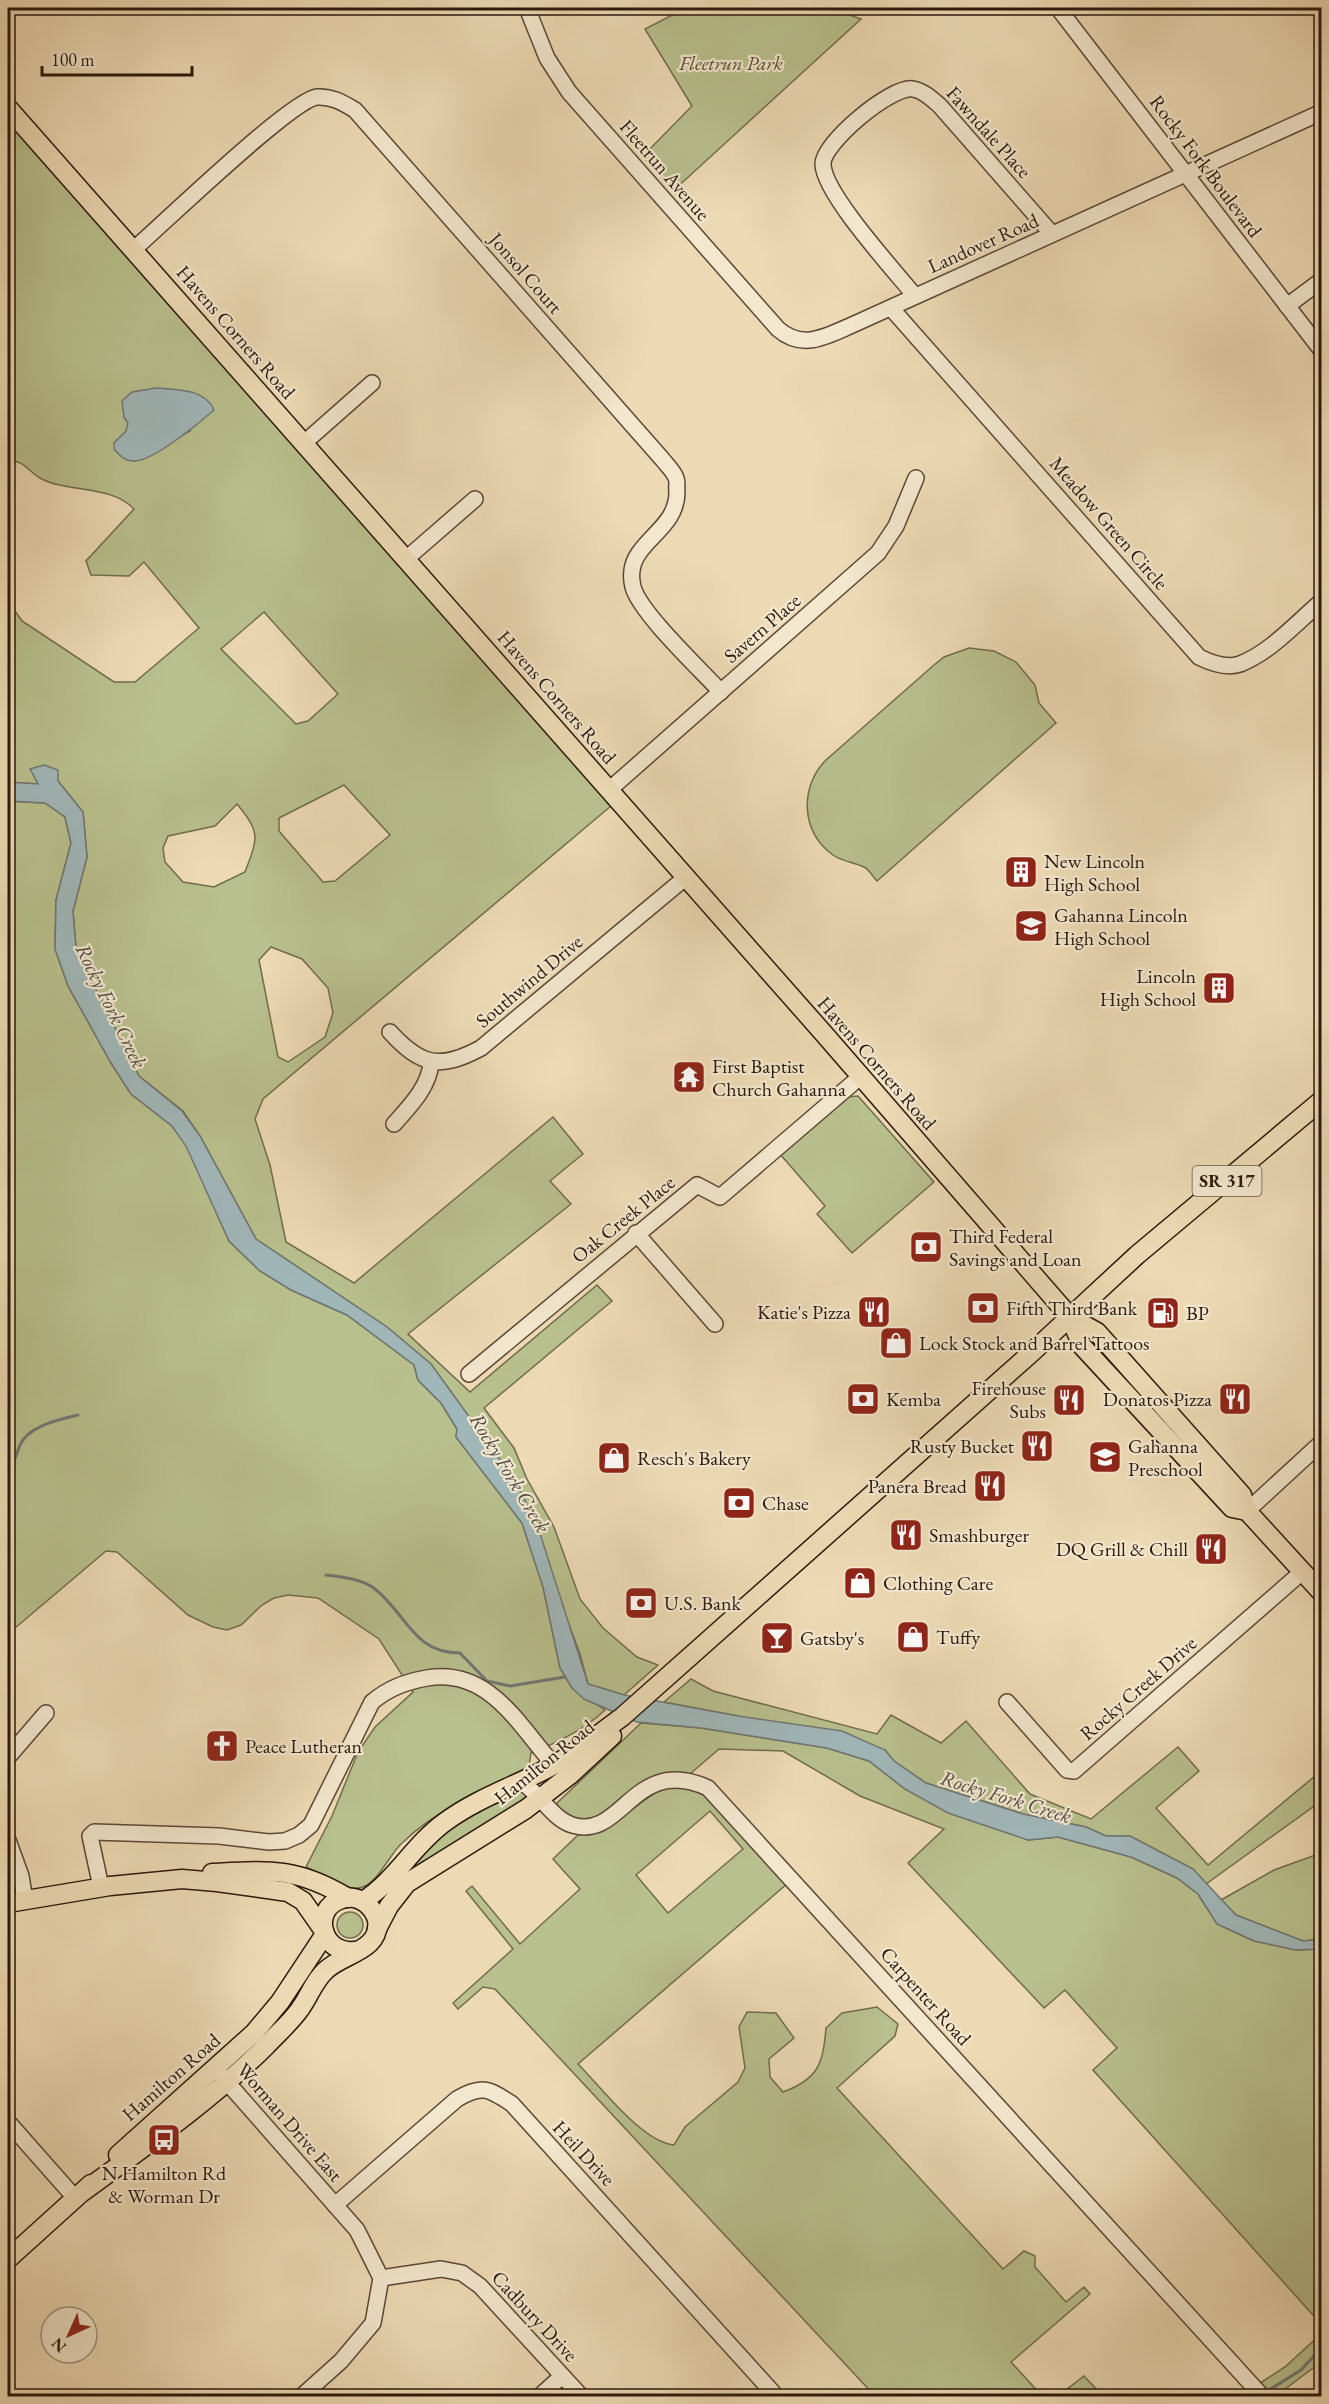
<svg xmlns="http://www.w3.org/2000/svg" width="1329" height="2404" font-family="'EB Garamond',serif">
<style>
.green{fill:#b8c08d;stroke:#716c4d;stroke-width:1.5;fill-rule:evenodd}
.water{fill:#a0b7b9;stroke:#717774;stroke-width:1.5}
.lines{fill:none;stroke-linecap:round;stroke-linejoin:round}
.stream{stroke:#717774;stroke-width:3}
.minor-casing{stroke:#5b4837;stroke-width:18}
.major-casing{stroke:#2a180d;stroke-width:21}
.minor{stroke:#f3e7ce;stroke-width:15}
.major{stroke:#eddab4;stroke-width:18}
.labels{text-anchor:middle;stroke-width:4.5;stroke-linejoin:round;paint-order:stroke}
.shield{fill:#f3e7ce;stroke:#665647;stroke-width:1.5}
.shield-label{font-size:18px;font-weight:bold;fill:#2a180d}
.park-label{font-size:20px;font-style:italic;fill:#554a33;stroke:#f3e7ce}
.street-label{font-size:20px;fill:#2a180d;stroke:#f3e7ce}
.poi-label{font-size:20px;fill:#2a180d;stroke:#f3e7ce;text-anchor:start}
.water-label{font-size:21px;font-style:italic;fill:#535049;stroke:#f3e7ce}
</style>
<rect width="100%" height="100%" fill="#eddab4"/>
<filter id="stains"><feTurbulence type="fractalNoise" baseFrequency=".00333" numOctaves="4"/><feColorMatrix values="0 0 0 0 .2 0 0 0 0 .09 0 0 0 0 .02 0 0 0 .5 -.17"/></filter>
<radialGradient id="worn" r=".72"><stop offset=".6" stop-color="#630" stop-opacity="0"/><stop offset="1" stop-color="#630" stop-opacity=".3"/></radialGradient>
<!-- green -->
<g class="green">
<polygon points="686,8 830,8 861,19 673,191 643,156 692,106 645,29"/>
<path d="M8,119L611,806L263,1099L255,1119L270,1165L286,1242L354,1283L553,1117L583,1154L550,1181L571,1204L408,1334L470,1392L597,1285L612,1301L484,1408L514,1448L527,1479L554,1527L580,1599L603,1628L637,1657L658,1665L624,1695L588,1684L580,1654L514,1479L431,1364L387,1327L256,1239L200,1136L183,1111L139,1076L76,949L73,911L87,857L83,812L58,781L31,769L38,784L8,782V601L22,621L114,682H135L199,628L144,562L129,576L91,575L86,561L134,509C110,484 66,493 40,478C25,469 27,462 8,460ZM124,417L190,431L135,461L114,443L127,431L128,423ZM264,612L338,694L308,721L296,724L221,649ZM344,785L390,835L335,881L323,882L279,831V818ZM237,804C261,833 258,838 245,872L214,887L183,882L165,862L163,848L168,836L215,826ZM271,947L302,959L328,988L333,1013L325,1037L288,1062L278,1057L259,960Z"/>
<path d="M969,648L994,651L1016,662L1035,685L1039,703L1056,723L877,881C873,877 869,869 864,867C854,862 843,862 833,855C801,833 799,787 826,760L934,665L944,657Z"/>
<path d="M8,801L45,803L65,817L71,843L56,900L55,949L68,986L111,1063L131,1094L172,1126L187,1146L229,1241L260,1271L291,1290L347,1315L414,1365L418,1380L441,1403L457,1429L456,1437L522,1523L543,1587L560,1668L572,1688L605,1710C584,1730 558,1742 531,1753L529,1766L524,1773C478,1792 437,1809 401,1844C389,1856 380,1878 365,1886C349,1895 321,1874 306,1867L332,1816L358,1752L375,1727L413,1692L379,1639L318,1598L288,1595L274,1598L262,1605L241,1625L227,1630L213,1627L188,1615L117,1552L106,1551L8,1634Z"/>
<polygon points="858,1096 934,1182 852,1253 817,1214 825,1206 780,1154 845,1097"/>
<polygon points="691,1679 713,1691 877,1734 891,1715 941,1743 966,1721 1030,1794 1091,1819 1178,1747 1199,1771 1156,1808 1208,1865 1321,1771 1321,1801 1206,1884 1193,1869 1130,1836 1106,1836 1086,1827 1023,1814 926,1783 894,1761 885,1750 738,1716 664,1702"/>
<path d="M641,1723L701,1728L827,1748L869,1761L905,1789L1028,1840L1058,1837L1131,1857L1177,1878L1198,1894L1217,1924L1254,1941L1296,1950L1321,1949V2324L1093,2070L1117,2048L1065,1990L1044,2008L908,1863L944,1829L860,1796L783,1751L719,1749L690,1774C683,1773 674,1772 667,1773C630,1778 616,1817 578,1822L559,1810L557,1803Z"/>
<path d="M667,1786L690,1787L710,1799L788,1883L578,2064C601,2087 642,2142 674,2145L685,2127L738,2082L745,2068L739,2027L747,2012L776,2013L794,2038L769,2059L770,2077L783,2092C819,2079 823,2063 826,2028L842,2013L877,2007L898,2024L895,2036L837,2088L1003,2269L1024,2251L1035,2256V2267L1066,2302L1084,2287L1090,2294L1011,2362L1042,2396H875L495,1989L483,1987L458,2009L453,2003L513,1949L466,1891L472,1886L520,1944L580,1889L553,1859L578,1835C617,1833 633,1802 667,1786ZM710,1811L743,1849L668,1913L636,1875Z"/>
<polygon points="524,1790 530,1796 470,1835 412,1868 398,1879 380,1904 372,1897 433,1832"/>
<polygon points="1321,1853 1321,1939 1303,1941 1236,1915 1221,1900 1274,1870"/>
<circle cx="350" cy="1925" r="13"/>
<polygon points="1321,2334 1321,2362 1276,2396 1267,2396 1257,2385 1285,2367"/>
<polygon points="1084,2376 1103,2396 1058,2396"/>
</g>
<!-- water -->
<g class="water">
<path d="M156,388C176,390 205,388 214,410C199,423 152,462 134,461C125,461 120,456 114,449V443L126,431L128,423L124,417L122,401L132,392Z"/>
<polygon points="44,765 58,770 58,781 83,812 87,857 73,911 76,949 139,1076 182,1111 200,1136 256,1239 387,1327 431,1364 514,1479 537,1524 588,1684 624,1695 738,1716 842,1731 885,1750 894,1761 926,1783 1023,1814 1086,1827 1106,1836 1130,1836 1193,1869 1236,1915 1303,1941 1321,1939 1321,1949 1296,1950 1254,1941 1217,1924 1198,1894 1177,1878 1162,1871 1131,1857 1058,1837 1028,1840 948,1813 905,1789 869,1761 827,1748 701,1728 637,1722 584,1699 572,1688 560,1668 543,1587 522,1523 456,1437 457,1429 441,1403 418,1380 414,1365 347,1315 291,1290 260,1271 229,1241 186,1146 172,1126 131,1094 111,1063 68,986 55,949 56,900 71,843 65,817 45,803 8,801 8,782 38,784 30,769"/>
</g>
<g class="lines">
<!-- stream -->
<g class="stream">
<path d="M8,1471C15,1462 16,1455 20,1445C29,1425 59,1420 78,1415"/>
<path d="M326,1575C342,1577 362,1579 375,1589C407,1614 413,1653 460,1653L487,1681L510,1686L565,1677"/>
<polyline points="1269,2390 1301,2370 1322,2347"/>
</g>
<!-- minor casing -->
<g class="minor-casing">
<g id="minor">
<path d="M527,8L547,58L569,92L778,329C802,350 825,337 850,326L1322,112"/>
<polyline points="1058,8 1322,351"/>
<path d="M133,250C162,225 291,100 317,97C332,96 343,103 355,110L663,460C667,465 674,472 676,478C678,482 676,488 677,492C677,535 622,542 633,587C640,613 701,670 721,692"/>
<path d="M915,296C894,270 825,195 823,165C821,144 892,85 913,89C924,91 932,99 940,106L1052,234"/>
<polyline points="1287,306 1322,280"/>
<path d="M891,308L1199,657C1211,663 1226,669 1240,664C1271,652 1297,622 1322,601"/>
<polyline points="304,443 372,383"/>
<polyline points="406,559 475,499"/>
<polyline points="609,790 878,553 896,526 916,478"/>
<path d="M390,1032C421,1066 440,1070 481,1048L685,878"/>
<path d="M394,1124C410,1106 429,1087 431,1063"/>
<polyline points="636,1233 715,1324"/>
<polyline points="469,1374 697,1185 720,1197 860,1077"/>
<polyline points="1247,1511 1322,1442"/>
<polyline points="1007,1702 1067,1770 1074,1771 1302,1572"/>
<polyline points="8,1757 46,1713"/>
<path d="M520,1781C539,1792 551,1818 572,1825C623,1841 633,1754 708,1788L1262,2396"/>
<polyline points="8,1840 21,1876 25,1900"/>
<path d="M101,1887L90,1836L94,1832L219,1836L269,1842L285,1841L299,1835L311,1825L372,1702C389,1688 405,1682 427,1678C489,1667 519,1726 554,1765"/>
<polyline points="219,2073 357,2230 381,2278 373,2323 341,2361 302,2396"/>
<polyline points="8,2122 76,2199"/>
<path d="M335,2205L457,2099C482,2084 489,2089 512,2104L776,2396"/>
<polyline points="381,2278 441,2269 462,2273 480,2286 581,2396"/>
<polyline points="540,2396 562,2376"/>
</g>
</g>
<!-- major casing -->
<g class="major-casing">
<g id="major">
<polyline points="8,108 825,1035 1070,1317 1082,1346 1232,1508 1247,1511"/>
<polyline points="1070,1317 1097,1332 1242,1495 1247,1511 1322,1593"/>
<path d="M212,1873C269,1870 297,1867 348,1898"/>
<path d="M363,1901C396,1880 413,1845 445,1822C479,1797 518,1785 554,1765C578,1751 600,1733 622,1717L1029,1355L1137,1255L1322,1100"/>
<polyline points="8,1903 110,1886 182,1879 217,1882 288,1892 303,1901 324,1931"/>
<polyline points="377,1929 389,1906 407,1883 526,1809 570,1775 612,1736"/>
<polyline points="118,2155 254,2033 280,2002 325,1934"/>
<path d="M84,2191C147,2145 210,2101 266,2046C277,2034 291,2022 300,2009C309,1997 314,1981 325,1971C341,1954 382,1951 377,1920C375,1913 370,1906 364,1902C358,1898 349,1896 342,1899C308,1909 323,1960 360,1950"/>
<polyline points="8,2259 91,2184"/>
</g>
</g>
<!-- minor -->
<use href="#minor" class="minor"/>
<!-- major -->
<use href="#major" class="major"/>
</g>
<!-- icons -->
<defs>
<g id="building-square" transform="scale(1.725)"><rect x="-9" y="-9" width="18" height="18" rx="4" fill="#8f2418" stroke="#f3e7ce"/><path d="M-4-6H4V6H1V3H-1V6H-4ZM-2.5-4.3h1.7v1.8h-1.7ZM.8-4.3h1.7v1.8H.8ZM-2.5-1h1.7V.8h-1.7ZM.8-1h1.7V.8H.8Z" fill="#fff"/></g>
<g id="school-square" transform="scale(1.725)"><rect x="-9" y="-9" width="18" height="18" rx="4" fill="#8f2418" stroke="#f3e7ce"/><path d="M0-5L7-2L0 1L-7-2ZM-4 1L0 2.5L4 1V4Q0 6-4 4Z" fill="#fff"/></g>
<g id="temple-square" transform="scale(1.725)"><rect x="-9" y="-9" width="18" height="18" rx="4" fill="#8f2418" stroke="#f3e7ce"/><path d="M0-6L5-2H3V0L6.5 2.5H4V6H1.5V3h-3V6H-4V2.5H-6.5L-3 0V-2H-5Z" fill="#fff"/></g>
<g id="bank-square" transform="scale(1.725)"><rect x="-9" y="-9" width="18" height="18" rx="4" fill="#8f2418" stroke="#f3e7ce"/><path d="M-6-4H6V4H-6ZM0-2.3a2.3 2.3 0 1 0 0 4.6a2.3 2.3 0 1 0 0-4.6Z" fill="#fff"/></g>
<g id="restaurant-square" transform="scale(1.725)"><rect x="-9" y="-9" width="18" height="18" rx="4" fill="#8f2418" stroke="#f3e7ce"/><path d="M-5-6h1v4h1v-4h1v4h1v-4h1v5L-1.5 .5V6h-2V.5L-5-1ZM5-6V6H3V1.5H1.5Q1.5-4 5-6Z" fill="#fff"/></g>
<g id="fuel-square" transform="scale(1.725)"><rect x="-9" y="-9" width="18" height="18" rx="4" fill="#8f2418" stroke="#f3e7ce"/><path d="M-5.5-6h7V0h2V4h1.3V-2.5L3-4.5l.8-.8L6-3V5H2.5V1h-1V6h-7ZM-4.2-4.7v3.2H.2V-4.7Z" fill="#fff"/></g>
<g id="shop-square" transform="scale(1.725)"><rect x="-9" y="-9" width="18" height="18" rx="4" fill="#8f2418" stroke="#f3e7ce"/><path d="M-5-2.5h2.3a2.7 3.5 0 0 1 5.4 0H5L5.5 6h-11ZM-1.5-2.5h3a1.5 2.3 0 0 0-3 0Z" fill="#fff"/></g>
<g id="bar-square" transform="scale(1.725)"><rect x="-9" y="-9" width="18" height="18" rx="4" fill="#8f2418" stroke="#f3e7ce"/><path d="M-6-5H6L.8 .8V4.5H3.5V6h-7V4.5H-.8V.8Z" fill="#fff"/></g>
<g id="church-square" transform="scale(1.725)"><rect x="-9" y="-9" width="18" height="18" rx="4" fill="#8f2418" stroke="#f3e7ce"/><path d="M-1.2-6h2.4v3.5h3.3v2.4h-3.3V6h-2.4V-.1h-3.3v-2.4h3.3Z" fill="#fff"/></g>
<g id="bus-square" transform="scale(1.725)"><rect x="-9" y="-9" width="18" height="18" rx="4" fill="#8f2418" stroke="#f3e7ce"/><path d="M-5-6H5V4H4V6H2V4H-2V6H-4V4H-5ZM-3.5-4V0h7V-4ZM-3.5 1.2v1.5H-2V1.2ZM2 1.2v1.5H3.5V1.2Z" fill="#fff"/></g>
</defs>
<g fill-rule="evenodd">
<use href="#building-square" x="1021" y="872"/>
<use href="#school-square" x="1031" y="926"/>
<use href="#building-square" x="1219" y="988"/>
<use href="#temple-square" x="689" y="1077"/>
<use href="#bank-square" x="926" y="1247"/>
<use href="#bank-square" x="983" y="1308"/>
<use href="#restaurant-square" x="874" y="1312"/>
<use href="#fuel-square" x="1163" y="1313"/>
<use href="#shop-square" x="896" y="1343"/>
<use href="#bank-square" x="863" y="1399"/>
<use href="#restaurant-square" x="1235" y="1399"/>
<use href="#restaurant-square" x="1069" y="1400"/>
<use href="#restaurant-square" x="1037" y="1446"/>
<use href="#school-square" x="1105" y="1457"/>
<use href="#shop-square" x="614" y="1458"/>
<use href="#restaurant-square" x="990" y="1486"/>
<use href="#bank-square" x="739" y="1503"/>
<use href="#restaurant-square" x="906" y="1535"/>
<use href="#restaurant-square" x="1211" y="1549"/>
<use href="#shop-square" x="860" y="1583"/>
<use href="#bank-square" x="641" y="1603"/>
<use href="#shop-square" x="913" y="1637"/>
<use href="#bar-square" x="777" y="1638"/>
<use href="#church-square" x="222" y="1746"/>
<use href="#bus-square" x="164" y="2140"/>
</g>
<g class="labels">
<!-- shield labels -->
<rect class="shield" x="1192.5" y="1166" width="69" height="30" rx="4.5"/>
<g class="shield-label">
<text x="1227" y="1187">SR 317</text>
</g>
<!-- park labels -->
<g class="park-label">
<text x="731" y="70">Fleetrun Park</text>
</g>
<!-- street labels -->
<g class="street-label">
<text transform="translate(989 132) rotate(48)" y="7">Fawndale Place</text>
<text transform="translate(1206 166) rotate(53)" y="7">Rocky Fork Boulevard</text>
<text transform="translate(665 170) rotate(49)" y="7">Fleetrun Avenue</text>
<text transform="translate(983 243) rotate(-24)" y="7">Landover Road</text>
<text transform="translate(526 273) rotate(49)" y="7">Jonsol Court</text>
<text transform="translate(236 332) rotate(49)" y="7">Havens Corners Road</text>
<text transform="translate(1109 523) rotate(49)" y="7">Meadow Green Circle</text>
<text transform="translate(762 628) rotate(-41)" y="7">Savern Place</text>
<text transform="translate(557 697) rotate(49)" y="7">Havens Corners Road</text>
<text transform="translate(529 981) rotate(-40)" y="7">Southwind Drive</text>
<text transform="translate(877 1063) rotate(49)" y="7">Havens Corners Road</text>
<text transform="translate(623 1219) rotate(-39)" y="7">Oak Creek Place</text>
<text transform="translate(1138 1688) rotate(-41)" y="7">Rocky Creek Drive</text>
<text transform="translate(544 1762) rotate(-39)" y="7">Hamilton Road</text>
<text transform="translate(926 1996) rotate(48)" y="7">Carpenter Road</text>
<text transform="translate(171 2077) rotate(-41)" y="7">Hamilton Road</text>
<text transform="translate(290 2122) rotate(49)" y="7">Worman Drive East</text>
<text transform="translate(584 2153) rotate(47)" y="7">Heil Drive</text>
<text transform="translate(535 2316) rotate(47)" y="7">Cadbury Drive</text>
</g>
<!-- poi labels -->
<g class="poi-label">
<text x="1044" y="868">New Lincoln<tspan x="1044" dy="23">High School</tspan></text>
<text x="1054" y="922">Gahanna Lincoln<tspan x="1054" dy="23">High School</tspan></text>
<text x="1196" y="983" text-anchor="end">Lincoln<tspan x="1196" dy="23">High School</tspan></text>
<text x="712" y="1073">First Baptist<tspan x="712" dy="23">Church Gahanna</tspan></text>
<text x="949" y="1243">Third Federal<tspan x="949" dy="23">Savings and Loan</tspan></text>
<text x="1006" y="1315">Fifth Third Bank</text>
<text x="851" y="1319" text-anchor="end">Katie's Pizza</text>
<text x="1186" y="1320">BP</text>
<text x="919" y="1350">Lock Stock and Barrel Tattoos</text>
<text x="1046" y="1395" text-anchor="end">Firehouse<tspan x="1046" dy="23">Subs</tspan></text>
<text x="886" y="1406">Kemba</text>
<text x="1212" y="1406" text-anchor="end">Donatos Pizza</text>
<text x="1014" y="1453" text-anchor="end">Rusty Bucket</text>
<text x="1128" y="1453">Gahanna<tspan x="1128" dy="23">Preschool</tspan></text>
<text x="637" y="1465">Resch's Bakery</text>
<text x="967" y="1493" text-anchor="end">Panera Bread</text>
<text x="762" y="1510">Chase</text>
<text x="929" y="1542">Smashburger</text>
<text x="1188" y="1556" text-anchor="end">DQ Grill &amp; Chill</text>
<text x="883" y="1590">Clothing Care</text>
<text x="664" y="1610">U.S. Bank</text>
<text x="936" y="1644">Tuffy</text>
<text x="800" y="1645">Gatsby's</text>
<text x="245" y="1753">Peace Lutheran</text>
<text x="164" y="2180" text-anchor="middle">N Hamilton Rd<tspan x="164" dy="23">&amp; Worman Dr</tspan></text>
</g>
<!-- water labels -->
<g class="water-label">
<text transform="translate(111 1006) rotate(64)" y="7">Rocky Fork Creek</text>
<text transform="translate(510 1473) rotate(59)" y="7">Rocky Fork Creek</text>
<text transform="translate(1006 1797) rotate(17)" y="7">Rocky Fork Creek</text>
</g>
</g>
<!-- margin -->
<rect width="1329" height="2404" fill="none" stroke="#eddab4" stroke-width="30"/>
<rect x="9" y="9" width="1311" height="2386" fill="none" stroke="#2a180d" stroke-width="3"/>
<rect x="15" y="15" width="1299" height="2374" fill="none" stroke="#2a180d" stroke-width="1.5"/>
<!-- north arrow -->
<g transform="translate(69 2335) rotate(225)"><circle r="28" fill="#f3e7ce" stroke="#a39481" stroke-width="1.5"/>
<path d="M0-4.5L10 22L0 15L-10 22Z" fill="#8f2418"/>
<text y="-9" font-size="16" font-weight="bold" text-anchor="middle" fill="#2a180d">N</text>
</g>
<!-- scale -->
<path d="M42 66v9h150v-9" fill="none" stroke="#2a180d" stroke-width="3"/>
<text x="51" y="66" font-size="18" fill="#2a180d" stroke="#f3e7ce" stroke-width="4.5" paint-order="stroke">100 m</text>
<rect width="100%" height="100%" filter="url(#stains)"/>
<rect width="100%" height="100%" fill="url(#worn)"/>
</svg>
